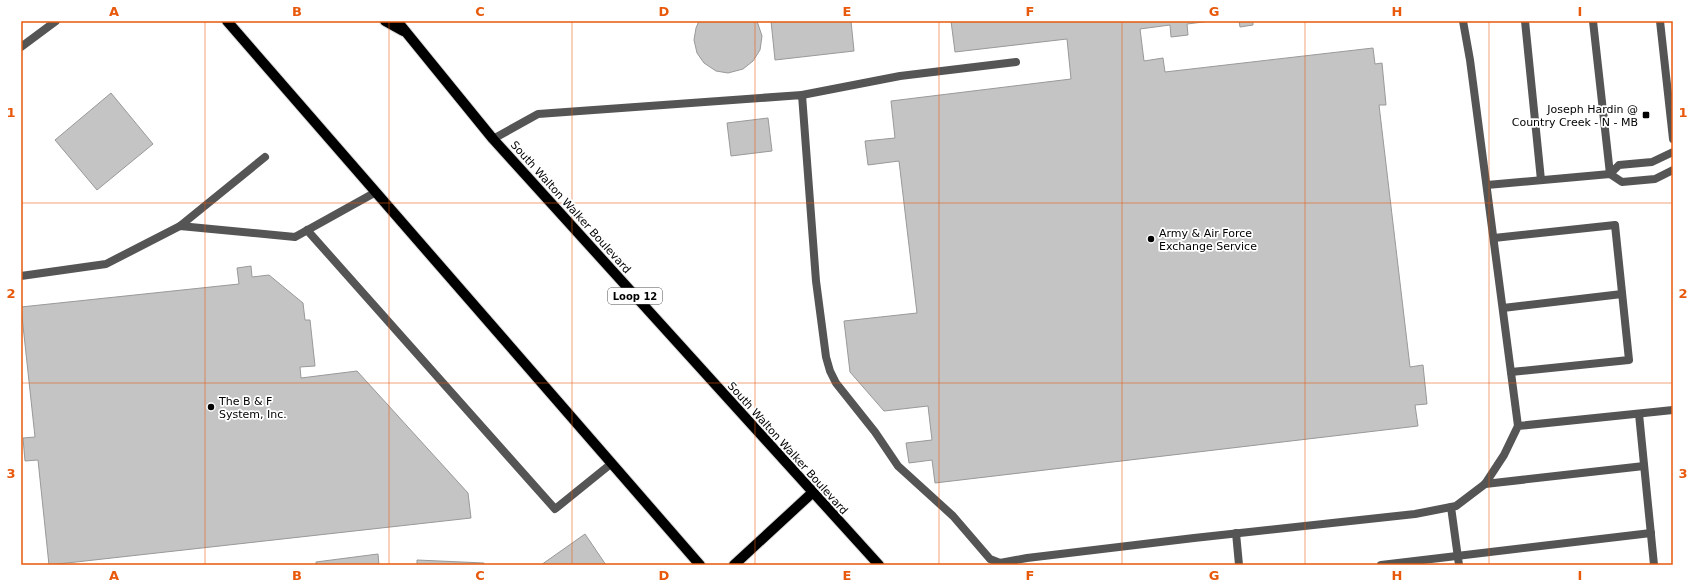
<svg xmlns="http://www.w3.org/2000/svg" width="1694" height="586" font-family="'DejaVu Sans',sans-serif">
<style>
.building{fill:#c4c4c4;stroke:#999}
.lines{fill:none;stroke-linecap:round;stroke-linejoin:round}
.primary-casing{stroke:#dbdbdb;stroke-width:12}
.service{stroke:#555;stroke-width:8}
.tertiary{stroke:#555;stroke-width:8}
.primary{stroke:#000;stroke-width:10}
.grid{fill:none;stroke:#e8590c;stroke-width:1;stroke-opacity:0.55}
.poi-dot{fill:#000;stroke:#fff;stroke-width:1.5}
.labels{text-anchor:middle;stroke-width:3.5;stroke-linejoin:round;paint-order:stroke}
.shield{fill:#fff;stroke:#4c4c4c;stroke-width:1}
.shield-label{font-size:10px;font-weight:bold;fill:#000}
.poi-label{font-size:11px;fill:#000;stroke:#fff;text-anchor:start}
.street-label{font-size:11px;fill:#000;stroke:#fff}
.neatline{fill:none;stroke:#e8590c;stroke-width:1.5}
.grid-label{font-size:13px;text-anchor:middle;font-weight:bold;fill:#e8590c}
</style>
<rect width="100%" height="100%" fill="#fff"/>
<!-- building -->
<g class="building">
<polygon points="699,21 757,21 762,36 760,50 753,61 743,69 728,73 716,71 704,63 697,53 694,40 696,28"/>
<polygon points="771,21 851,21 854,51 775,60"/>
<polygon points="951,21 1211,21 1187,24 1188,35 1171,37 1170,25 1140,29 1144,61 1163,58 1165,72 1373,48 1375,64 1382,63 1386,105 1379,105 1410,367 1423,365 1427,404 1415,405 1418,426 935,483 932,460 909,463 906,443 932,440 928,406 884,411 850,372 844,321 917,313 899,161 868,165 865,141 895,138 891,101 1071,79 1067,39 955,52"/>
<polygon points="1239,21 1253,21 1253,25 1240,27"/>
<polygon points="111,93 153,144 97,190 55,140"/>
<polygon points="768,118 772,151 731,156 727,123"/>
<polygon points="251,266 252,277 269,275 303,303 305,320 310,320 315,366 300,367 301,378 357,371 468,493 471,518 49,565 38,460 25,461 23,438 35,437 21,307 239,284 237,268"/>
<polygon points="585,534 606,565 541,565"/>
<polygon points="378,554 379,565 316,565 316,562"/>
<polygon points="417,560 484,563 484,565 417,565"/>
</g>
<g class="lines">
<!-- primary casing -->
<g class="primary-casing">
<g id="primary">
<polyline points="227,21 700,565"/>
<polyline points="385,21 403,31"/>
<polyline points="397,21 493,139 879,565"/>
<polyline points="734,565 812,493"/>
</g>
</g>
<!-- service -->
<g class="service">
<polyline points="1463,21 1470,60 1518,426"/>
<polyline points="1525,21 1541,180"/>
<polyline points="1593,21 1610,174"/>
<polyline points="802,95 900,76 1016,62"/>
<polyline points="493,139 538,114 802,95 816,281 826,357 830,371 836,383 875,432 898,466 953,516 990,559 1000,563 1027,558 1194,538 1415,514 1456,506 1485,484 1504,455 1518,426 1673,410"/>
<polyline points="1610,174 1619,165 1652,162 1673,152"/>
<polyline points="1487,185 1610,174 1622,182 1655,179 1673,170"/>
<polyline points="180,226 265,157"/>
<polyline points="307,230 555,509 612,463"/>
<polyline points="1494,238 1615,225 1629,360 1511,372"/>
<polyline points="21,276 106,264 180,226 295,237 376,192"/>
<polyline points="1503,308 1622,294"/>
<polyline points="1639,414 1654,565"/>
<polyline points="1485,484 1644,466"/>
<polyline points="1451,507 1459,565"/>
<polyline points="1236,533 1239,565"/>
<polyline points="1381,565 1651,533"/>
</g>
<!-- tertiary -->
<g class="tertiary">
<polyline points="1660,21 1673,139"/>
<polyline points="21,47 56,21"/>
</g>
<!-- primary -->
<use href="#primary" class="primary"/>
</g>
<!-- grid -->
<path class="grid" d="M205,21V565M389,21V565M572,21V565M755,21V565M939,21V565M1122,21V565M1305,21V565M1489,21V565M21,203H1673M21,383H1673"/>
<!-- markers -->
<g class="poi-dot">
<rect x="1642" y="111" width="8" height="8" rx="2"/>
<circle cx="1151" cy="239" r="4"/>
<circle cx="211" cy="407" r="4"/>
</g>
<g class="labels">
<!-- shield labels -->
<rect class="shield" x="608" y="288" width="54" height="16" rx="3"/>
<g class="shield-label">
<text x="635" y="300">Loop 12</text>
</g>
<!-- poi labels -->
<g class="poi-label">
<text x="1638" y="113" text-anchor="end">Joseph Hardin @<tspan x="1638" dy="13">Country Creek - N - MB</tspan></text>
<text x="1159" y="237">Army &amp; Air Force<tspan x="1159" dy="13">Exchange Service</tspan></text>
<text x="219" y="405">The B &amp; F<tspan x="219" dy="13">System, Inc.</tspan></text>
</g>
<!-- street labels -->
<g class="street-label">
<text transform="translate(571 207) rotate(48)" y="4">South Walton Walker Boulevard</text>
<text transform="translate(788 448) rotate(48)" y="4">South Walton Walker Boulevard</text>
</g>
</g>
<!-- border -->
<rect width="1694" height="586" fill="none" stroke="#ffffff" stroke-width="44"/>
<rect x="22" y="22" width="1650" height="542" class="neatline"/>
<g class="grid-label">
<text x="114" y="16">A</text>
<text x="297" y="16">B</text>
<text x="480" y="16">C</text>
<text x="664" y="16">D</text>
<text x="847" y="16">E</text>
<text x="1030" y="16">F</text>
<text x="1214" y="16">G</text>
<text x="1397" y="16">H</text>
<text x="1580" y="16">I</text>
<text x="11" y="117">1</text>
<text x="1683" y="117">1</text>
<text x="11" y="298">2</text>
<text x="1683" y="298">2</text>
<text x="11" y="478">3</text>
<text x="1683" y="478">3</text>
<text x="114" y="580">A</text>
<text x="297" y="580">B</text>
<text x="480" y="580">C</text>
<text x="664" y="580">D</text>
<text x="847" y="580">E</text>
<text x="1030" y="580">F</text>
<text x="1214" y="580">G</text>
<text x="1397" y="580">H</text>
<text x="1580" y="580">I</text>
</g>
</svg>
